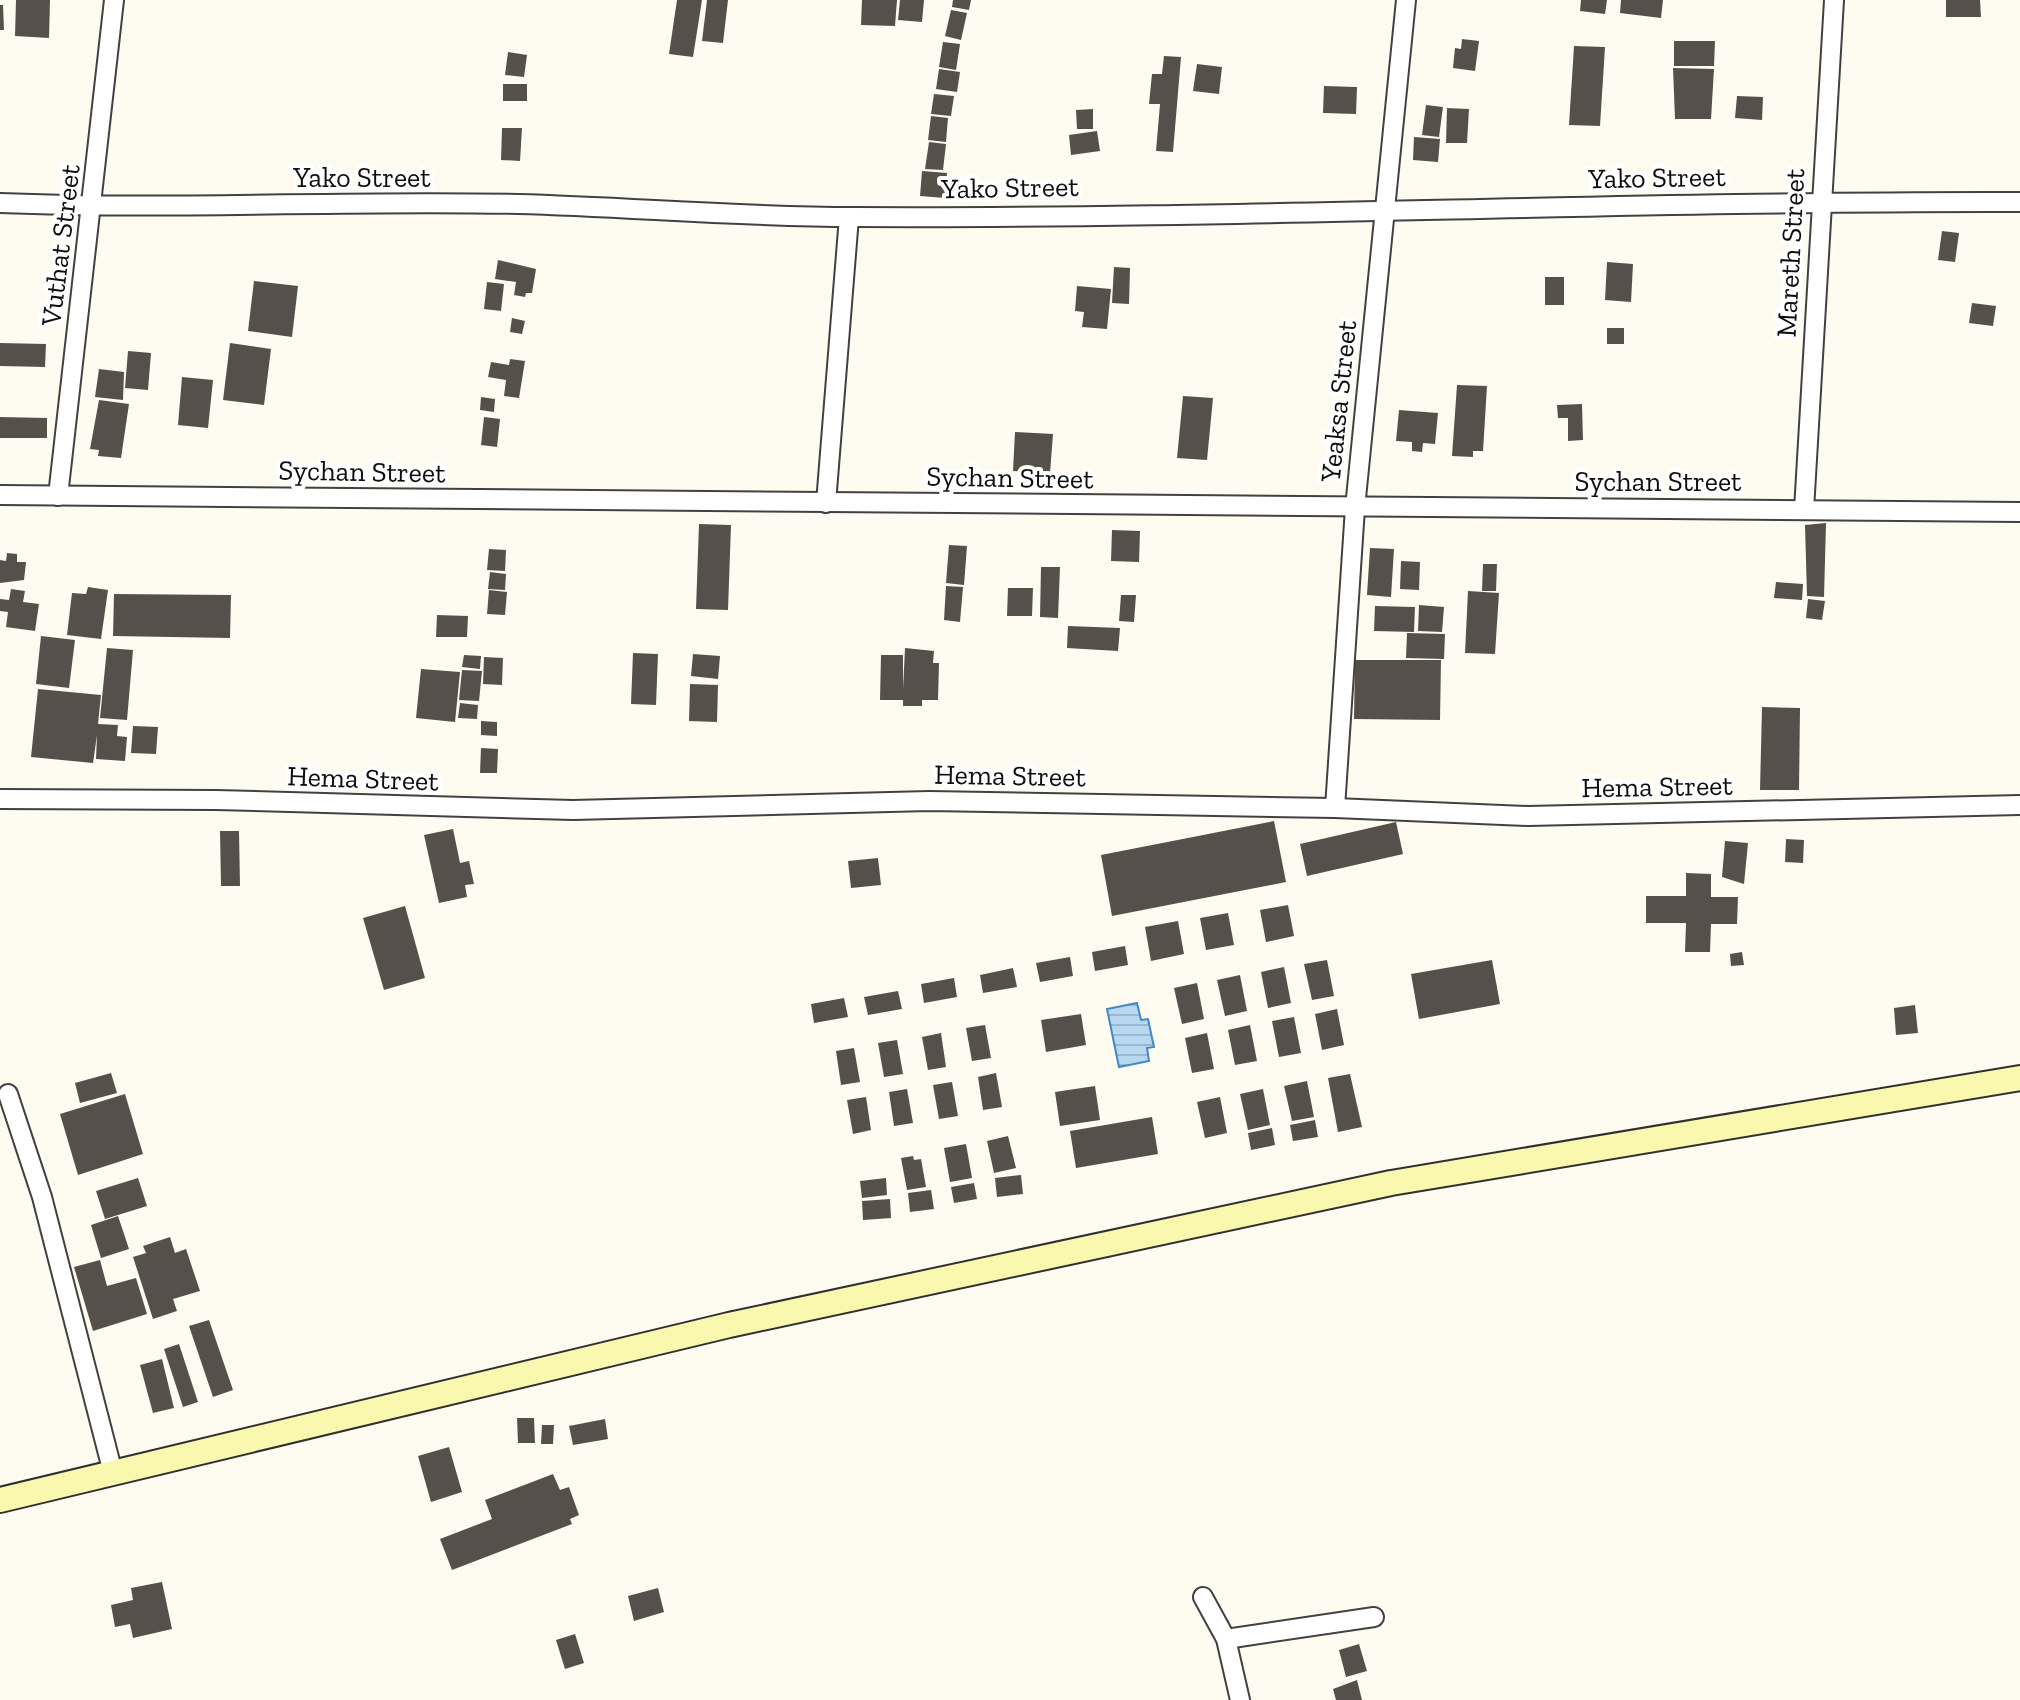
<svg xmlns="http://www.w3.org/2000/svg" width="2020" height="1700" font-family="'Zilla Slab',serif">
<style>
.water{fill:url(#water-rules);stroke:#4388c5;stroke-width:2}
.building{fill:#56504b}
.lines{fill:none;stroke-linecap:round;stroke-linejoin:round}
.street-casing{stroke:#414141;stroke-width:22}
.secondary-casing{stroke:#303030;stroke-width:28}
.street{stroke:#fff;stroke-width:18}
.secondary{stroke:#faf7af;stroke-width:24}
.labels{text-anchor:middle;stroke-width:8;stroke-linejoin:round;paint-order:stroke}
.street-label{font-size:28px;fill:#0e0e0e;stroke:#fff}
</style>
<defs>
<pattern id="water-rules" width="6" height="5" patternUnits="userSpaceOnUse" patternTransform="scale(2)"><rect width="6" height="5" fill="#b8d8f2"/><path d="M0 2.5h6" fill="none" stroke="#9db8ce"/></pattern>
</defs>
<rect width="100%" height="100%" fill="#fefcf0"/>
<!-- water -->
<polygon class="water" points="1137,1003 1141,1020 1148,1019 1154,1047 1147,1048 1149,1061 1119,1067 1107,1009"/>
<!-- building -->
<g class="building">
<polygon points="16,0 50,0 49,38 15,36"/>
<polygon points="677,0 702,0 693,57 669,54"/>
<polygon points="707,0 728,0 723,43 702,41"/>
<polygon points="862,0 897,0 895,26 861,25"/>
<polygon points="900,0 924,0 922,22 898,20"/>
<polygon points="953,0 971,0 969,10 952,7"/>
<polygon points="1581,0 1607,0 1605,14 1580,11"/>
<polygon points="1621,0 1663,0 1661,18 1620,13"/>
<polygon points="1946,0 1980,0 1981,17 1946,17"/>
<polygon points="0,5 3,5 4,30 0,30"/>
<polygon points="951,10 967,13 961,40 945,36"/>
<polygon points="1462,39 1479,41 1475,71 1453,68 1455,48 1461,49"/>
<polygon points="1674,41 1715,41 1714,66 1674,66"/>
<polygon points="943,42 960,44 956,70 939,67"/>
<polygon points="1574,46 1605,47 1600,126 1569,125"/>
<polygon points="508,52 527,55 524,77 505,75"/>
<polygon points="1164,56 1181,57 1173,152 1156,151 1160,104 1149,104 1152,74 1162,74"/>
<polygon points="1197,64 1222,67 1219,94 1193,91"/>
<polygon points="1673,68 1714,69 1711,119 1675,119"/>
<polygon points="939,69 960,72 957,92 936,89"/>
<rect x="503" y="84" width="24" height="17"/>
<polygon points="1324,86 1357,87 1356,114 1323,113"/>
<polygon points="934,94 954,96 951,116 931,114"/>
<polygon points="1737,96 1763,97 1762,120 1735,118"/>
<polygon points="1426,105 1443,107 1439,137 1422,135"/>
<polygon points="1447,108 1469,109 1467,143 1446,143"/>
<polygon points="1093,109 1093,129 1077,129 1076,110"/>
<polygon points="931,116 948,118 946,142 928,140"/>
<polygon points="502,128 522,128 520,161 501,160"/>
<polygon points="1097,131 1100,151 1071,155 1069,135"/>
<polygon points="1414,137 1440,139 1438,162 1413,160"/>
<polygon points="929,142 946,144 943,170 925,169"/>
<polygon points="922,171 947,173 945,198 920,196"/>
<polygon points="1942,231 1959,233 1955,262 1938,260"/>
<polygon points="498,260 536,269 532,293 526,293 525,297 514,295 516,282 495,279"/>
<polygon points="1607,262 1633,264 1631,302 1605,300"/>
<polygon points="1114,267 1130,268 1129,304 1112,303"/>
<rect x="1545" y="277" width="19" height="28"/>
<polygon points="254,281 298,286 292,337 248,331"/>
<polygon points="487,282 504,284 501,311 484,309"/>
<polygon points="1077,286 1111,289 1107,329 1082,327 1084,312 1075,311"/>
<polygon points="1972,303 1996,306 1993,326 1969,323"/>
<polygon points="512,318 525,321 522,334 510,332"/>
<rect x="1607" y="328" width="17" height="16"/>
<polygon points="0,343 46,344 45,367 0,366"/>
<polygon points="230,343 271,349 264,405 223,400"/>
<polygon points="128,351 151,353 148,390 125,388"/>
<polygon points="510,359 525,361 519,398 504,396 506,380 488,377 491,362 509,365"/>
<polygon points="99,369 124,372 123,400 95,397"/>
<polygon points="182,377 213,380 208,428 178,425"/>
<polygon points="1457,385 1487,386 1483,451 1473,451 1473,457 1452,456"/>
<polygon points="1183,396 1213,398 1207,460 1177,458"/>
<polygon points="481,397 495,399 494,412 480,410"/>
<polygon points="99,400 129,404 121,458 98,456 99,450 90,449"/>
<polygon points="1582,404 1583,440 1568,441 1568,418 1558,418 1557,405"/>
<polygon points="1399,410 1438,413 1435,444 1423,443 1422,452 1412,451 1412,442 1396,441"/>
<polygon points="0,417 47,418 47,438 0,438"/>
<polygon points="484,417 500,419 497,447 481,445"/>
<polygon points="1015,432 1053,434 1050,473 1013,471"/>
<polygon points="1826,523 1824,597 1807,596 1805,525"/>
<polygon points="699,524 731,525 728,610 696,609"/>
<polygon points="1112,530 1140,531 1139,562 1111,561"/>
<polygon points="949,545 967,546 964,585 946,583"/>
<polygon points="1370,548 1394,549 1391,597 1367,595"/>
<polygon points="489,549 506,550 505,571 487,570"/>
<polygon points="7,553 17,554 17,562 26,562 24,580 0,583 0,560 6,561"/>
<polygon points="1401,561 1420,562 1419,590 1400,589"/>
<polygon points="1483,564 1497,564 1496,591 1482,591"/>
<polygon points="1041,567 1060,567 1058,618 1040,617"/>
<polygon points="490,572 506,574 505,590 488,589"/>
<polygon points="1776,582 1803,584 1802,600 1774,598"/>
<polygon points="946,586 963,587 960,622 944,620"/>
<polygon points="88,587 108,590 101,639 67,635 72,593 86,594"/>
<polygon points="1008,588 1033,588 1032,616 1007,616"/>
<polygon points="11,589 25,591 23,602 39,604 35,631 6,627 8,612 0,611 0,599 9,600"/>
<polygon points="489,590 507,592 505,615 487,614"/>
<polygon points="1468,591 1499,593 1495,654 1465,653"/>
<polygon points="114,594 231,595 230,638 113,636"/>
<polygon points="1121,595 1136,595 1134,622 1119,621"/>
<polygon points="1808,599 1825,601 1822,620 1806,618"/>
<polygon points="1419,605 1444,607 1442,632 1418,631"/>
<polygon points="1375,606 1415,607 1414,632 1374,631"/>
<polygon points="437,615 468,616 467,637 436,637"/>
<polygon points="1068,626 1120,628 1118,651 1067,648"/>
<polygon points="1407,633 1445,634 1444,659 1406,658"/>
<polygon points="41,636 75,640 69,688 36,684"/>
<polygon points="107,648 133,650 127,720 100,718"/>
<polygon points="905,648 934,651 933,663 939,663 938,700 922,700 922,706 903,706 903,700 880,700 881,655 903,655 903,689"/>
<polygon points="633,653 658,654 656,705 631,704"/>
<polygon points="693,654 720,656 718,679 691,676"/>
<polygon points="464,655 481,656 480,669 462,667"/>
<polygon points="484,657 503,658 502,685 483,684"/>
<polygon points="1355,660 1441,660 1440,720 1354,719"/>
<polygon points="421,669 460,672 455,722 416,718"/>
<polygon points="462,670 482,671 479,701 459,700"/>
<polygon points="690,684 718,685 717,722 689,721"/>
<polygon points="38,689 101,695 98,724 118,725 117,736 127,737 125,761 96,759 97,735 93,763 31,757"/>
<polygon points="460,703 478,705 477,719 458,718"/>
<polygon points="1762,707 1800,708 1799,790 1760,790"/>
<polygon points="481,721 497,722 497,736 481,735"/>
<polygon points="133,726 158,727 156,754 131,753"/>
<polygon points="481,748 498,749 497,773 480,773"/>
<polygon points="1274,821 1286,882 1112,916 1101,855"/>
<polygon points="1396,822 1403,854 1307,876 1300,844"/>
<polygon points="453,829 460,863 469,861 474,884 465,885 467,897 439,903 424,835"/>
<polygon points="220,831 239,831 240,886 221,886"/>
<polygon points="1786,839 1804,840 1803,863 1785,862"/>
<polygon points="1725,841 1748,843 1744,884 1722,877"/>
<polygon points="878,858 881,885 851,888 848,861"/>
<polygon points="1686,873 1711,874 1711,897 1738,897 1737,924 1711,924 1710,952 1685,952 1686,923 1646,923 1646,896 1686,896"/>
<polygon points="1288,905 1294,936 1266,942 1260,910"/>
<polygon points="405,906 425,978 384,990 363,918"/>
<polygon points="1228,913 1234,945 1206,950 1200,918"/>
<polygon points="1178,921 1184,954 1151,961 1145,927"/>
<polygon points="1125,946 1128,965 1095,971 1092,952"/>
<polygon points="1742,952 1744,965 1731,966 1730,954"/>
<polygon points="1070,957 1073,976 1040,982 1036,963"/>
<polygon points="1327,960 1334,996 1312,1000 1304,964"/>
<polygon points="1492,960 1500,1004 1419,1019 1411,974"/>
<polygon points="1284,967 1291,1003 1268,1008 1261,972"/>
<polygon points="1013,968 1017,987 983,993 980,975"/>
<polygon points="1240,975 1247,1011 1225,1016 1217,980"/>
<polygon points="954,978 957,997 924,1003 921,984"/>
<polygon points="1197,983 1204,1019 1182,1024 1174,988"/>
<polygon points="898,991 902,1009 868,1015 864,997"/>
<polygon points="844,998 848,1017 814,1023 811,1004"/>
<polygon points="1915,1005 1918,1033 1896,1035 1894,1008"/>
<polygon points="1337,1009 1344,1045 1322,1050 1315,1014"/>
<polygon points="1081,1014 1086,1045 1046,1052 1041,1020"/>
<polygon points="1294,1017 1301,1053 1279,1057 1272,1021"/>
<polygon points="985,1025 991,1058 972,1061 966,1028"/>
<polygon points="1250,1025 1257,1061 1235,1065 1228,1030"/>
<polygon points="941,1033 946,1067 928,1070 922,1037"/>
<polygon points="1207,1033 1214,1069 1192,1073 1185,1038"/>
<polygon points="897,1040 903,1074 884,1077 878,1043"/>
<polygon points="854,1048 860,1082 841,1085 836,1051"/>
<polygon points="111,1073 117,1093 80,1103 75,1083"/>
<polygon points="996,1073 1002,1107 983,1110 978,1077"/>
<polygon points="1350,1074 1362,1127 1338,1132 1328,1078"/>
<polygon points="1307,1081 1314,1117 1292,1121 1284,1086"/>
<polygon points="952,1082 958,1116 939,1119 933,1085"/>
<polygon points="1095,1086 1100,1120 1060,1126 1055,1092"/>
<polygon points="907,1089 913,1123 894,1126 889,1092"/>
<polygon points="1263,1089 1270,1125 1248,1130 1240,1094"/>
<polygon points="125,1094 143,1154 78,1175 60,1114"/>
<polygon points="866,1097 871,1130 853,1134 847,1100"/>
<polygon points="1220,1097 1227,1133 1205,1138 1197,1102"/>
<polygon points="1152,1117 1158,1154 1076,1168 1070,1131"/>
<polygon points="1315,1120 1318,1137 1293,1141 1290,1125"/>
<polygon points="1272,1128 1275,1145 1251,1150 1248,1133"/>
<polygon points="1008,1136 1016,1168 994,1173 987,1141"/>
<polygon points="966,1144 972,1178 950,1182 944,1148"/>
<polygon points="913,1156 914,1160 921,1159 926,1187 907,1190 901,1158"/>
<polygon points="1021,1175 1023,1194 997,1197 995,1178"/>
<polygon points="138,1178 147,1206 105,1219 96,1191"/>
<polygon points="886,1178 887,1195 862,1198 860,1181"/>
<polygon points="974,1183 977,1199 954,1203 951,1187"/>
<polygon points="931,1190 934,1209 910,1212 908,1193"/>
<polygon points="890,1199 891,1218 863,1220 862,1201"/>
<polygon points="118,1216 129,1249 101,1258 91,1225"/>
<polygon points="170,1237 175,1253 186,1249 200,1291 173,1299 177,1311 153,1319 133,1257 146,1253 143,1246"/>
<polygon points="100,1260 107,1286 136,1278 147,1314 93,1331 74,1267"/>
<polygon points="209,1320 233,1390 213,1397 189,1326"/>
<polygon points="179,1344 198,1402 183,1407 164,1349"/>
<polygon points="162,1359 174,1408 153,1413 140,1365"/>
<polygon points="517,1418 534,1418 535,1443 518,1443"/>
<polygon points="605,1419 608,1439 573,1445 569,1426"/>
<polygon points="542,1425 554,1425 553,1444 541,1444"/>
<polygon points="449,1447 462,1492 431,1502 418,1456"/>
<polygon points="553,1474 560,1490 569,1487 579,1515 570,1519 572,1524 452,1570 440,1539 492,1519 485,1500"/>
<polygon points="162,1582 172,1629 133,1638 130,1624 115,1627 111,1605 133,1600 131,1588"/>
<polygon points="658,1588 664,1612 634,1621 628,1596"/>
<polygon points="575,1634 584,1663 565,1669 556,1640"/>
<polygon points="1359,1644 1367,1671 1346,1677 1339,1650"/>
<polygon points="1357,1680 1362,1700 1336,1700 1333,1689"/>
</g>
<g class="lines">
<!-- street casing -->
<g class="street-casing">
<g id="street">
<path d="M0,203C173,210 345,200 518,204C629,207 741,217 853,217C1242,219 1631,201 2020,202"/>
<polyline points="0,495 2020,512"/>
<polyline points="58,496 114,0"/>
<polyline points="826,503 849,217"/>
<polyline points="1804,510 1834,0"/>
<polyline points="0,799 216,800 573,810 929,801 1335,808 1528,816 2020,805"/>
<polyline points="1335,808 1355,508 1406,0"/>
<polyline points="8,1094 42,1197 113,1473"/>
<polyline points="1203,1597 1226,1639 1240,1700"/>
<polyline points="1226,1639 1374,1617"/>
</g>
</g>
<!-- secondary casing -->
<g class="secondary-casing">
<polyline id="secondary" points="0,1500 729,1325 1391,1183 2020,1078"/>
</g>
<!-- street -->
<use href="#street" class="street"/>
<!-- secondary -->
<use href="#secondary" class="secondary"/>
</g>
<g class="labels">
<!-- street labels -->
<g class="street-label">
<text x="362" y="187">Yako Street</text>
<text transform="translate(1657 177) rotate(-1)" y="10">Yako Street</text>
<text transform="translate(1010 187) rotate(-1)" y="10">Yako Street</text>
<text transform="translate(60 245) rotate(-83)" y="10">Vuthat Street</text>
<text transform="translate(1790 253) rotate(-87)" y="10">Mareth Street</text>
<text transform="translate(1338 401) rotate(-84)" y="10">Yeaksa Street</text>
<text transform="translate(362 471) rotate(1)" y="10">Sychan Street</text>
<text transform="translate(1010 477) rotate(1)" y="10">Sychan Street</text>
<text x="1658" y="491">Sychan Street</text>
<text transform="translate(1010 775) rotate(1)" y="10">Hema Street</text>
<text transform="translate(363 778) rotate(2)" y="10">Hema Street</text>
<text transform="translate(1657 786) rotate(-1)" y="10">Hema Street</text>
</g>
</g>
</svg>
